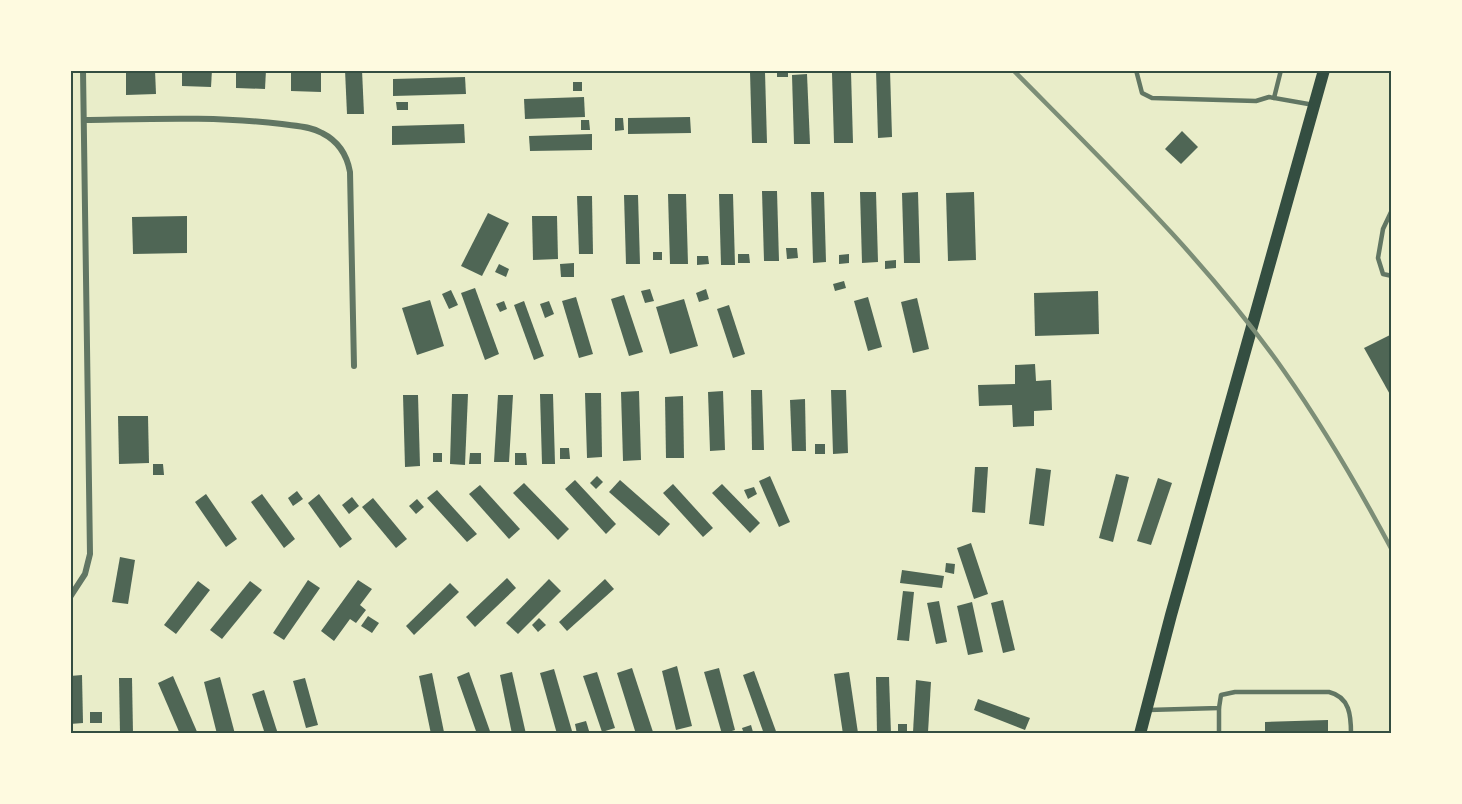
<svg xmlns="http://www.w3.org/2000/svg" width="1462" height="804" font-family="Ubuntu,sans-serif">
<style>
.building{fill:#4f6655}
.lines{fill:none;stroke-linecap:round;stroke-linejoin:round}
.service{stroke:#617663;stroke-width:4.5}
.minor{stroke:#617663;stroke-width:6}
.secondary{stroke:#344e41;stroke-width:12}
.rail{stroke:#7c8e77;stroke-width:4.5}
.neatline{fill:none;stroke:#344e41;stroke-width:2}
</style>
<rect width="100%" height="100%" fill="#e9edc9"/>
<!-- building -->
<g class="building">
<polygon points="126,70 155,70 156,94 126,95"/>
<polygon points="182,70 212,70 211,87 182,86"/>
<polygon points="236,70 266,70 265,89 236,88"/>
<polygon points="291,70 321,70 321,92 291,91"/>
<polygon points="345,70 362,70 364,114 347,114"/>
<rect x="777" y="70" width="11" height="7"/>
<polygon points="876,70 890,70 892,137 878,138"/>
<polygon points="750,72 765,72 767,143 752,143"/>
<polygon points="851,72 853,143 834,143 832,73"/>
<polygon points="807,74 810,144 794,144 792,75"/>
<polygon points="465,77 466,94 393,96 393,79"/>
<rect x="573" y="82" width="9" height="9"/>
<polygon points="584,97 585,117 525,119 524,99"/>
<polygon points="396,102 408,102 408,110 397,110"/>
<polygon points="690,117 691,133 628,134 628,118"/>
<polygon points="615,118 623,118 624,130 615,131"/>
<polygon points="581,120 589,120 590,130 581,130"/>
<polygon points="464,124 465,143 392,145 392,126"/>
<polygon points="1182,131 1198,147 1181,164 1165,149"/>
<polygon points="592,134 592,150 530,151 529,136"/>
<polygon points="762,191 777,191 779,261 764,261"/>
<polygon points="811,192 824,192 826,262 813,263"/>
<polygon points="860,192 876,192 878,262 862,263"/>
<polygon points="918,192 920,263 904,263 902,193"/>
<polygon points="974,192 976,260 948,261 946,193"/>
<polygon points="668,194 686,194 688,264 670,264"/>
<polygon points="719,194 733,194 735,265 721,265"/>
<polygon points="624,195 638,195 640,264 626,264"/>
<polygon points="577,196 592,196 593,254 579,254"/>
<polygon points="488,213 509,223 482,276 461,266"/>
<polygon points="187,216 187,253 133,254 132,217"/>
<polygon points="532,216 557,216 558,259 533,260"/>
<polygon points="786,248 797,248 798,258 787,259"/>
<rect x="653" y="252" width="9" height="8"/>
<polygon points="738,254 749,254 750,263 738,263"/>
<polygon points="849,254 849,263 839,264 839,255"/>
<polygon points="697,256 708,256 709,264 697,265"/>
<polygon points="896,260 896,268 885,269 885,261"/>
<polygon points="574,263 574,277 561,277 560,264"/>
<polygon points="499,264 509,269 506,277 495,272"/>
<polygon points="844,281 846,288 835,291 833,284"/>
<polygon points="475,288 499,354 485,360 461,293"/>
<polygon points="650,289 654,301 645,303 641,291"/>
<polygon points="706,289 709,299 699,302 696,293"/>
<polygon points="451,290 458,305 449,309 442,294"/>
<polygon points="1098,291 1099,334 1035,336 1034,293"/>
<polygon points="624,295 643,352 629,356 611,299"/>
<polygon points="576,297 593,354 579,358 562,301"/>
<polygon points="868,297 882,347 868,351 854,301"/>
<polygon points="917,298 929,349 913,353 901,302"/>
<polygon points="684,299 698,346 670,354 656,307"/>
<polygon points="430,300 444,346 417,355 402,308"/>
<polygon points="504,301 507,309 500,312 496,304"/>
<polygon points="524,301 544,356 534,360 514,305"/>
<polygon points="549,301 554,314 545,318 540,304"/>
<polygon points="729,305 745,354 733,358 717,309"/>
<polygon points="1392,334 1392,398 1364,348"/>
<polygon points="1035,364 1036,381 1051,380 1052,410 1034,411 1034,426 1013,427 1012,405 979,406 978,385 1015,384 1015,365"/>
<polygon points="751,390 762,390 764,450 752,450"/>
<polygon points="831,390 846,390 848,453 833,454"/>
<polygon points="639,391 641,460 623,461 621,392"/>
<polygon points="723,391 725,450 710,451 708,392"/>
<polygon points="585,393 601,393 602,457 587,458"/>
<polygon points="452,394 468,394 465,465 450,464"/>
<polygon points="540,394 553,394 555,464 542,464"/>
<polygon points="403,395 418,395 420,466 405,467"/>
<polygon points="498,395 513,395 509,462 494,462"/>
<polygon points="683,396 684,458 666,458 665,397"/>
<polygon points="805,399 806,451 792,451 790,400"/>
<polygon points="118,416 148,416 149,463 119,464"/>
<rect x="815" y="444" width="10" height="10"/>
<polygon points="560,448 569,448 570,459 560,459"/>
<rect x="433" y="453" width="9" height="9"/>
<polygon points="470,453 481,453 481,464 469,464"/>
<polygon points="515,453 526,453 527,465 515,465"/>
<polygon points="153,464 163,464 164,475 153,475"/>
<polygon points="975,467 988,467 985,513 972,512"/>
<polygon points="1036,468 1051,470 1044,526 1029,524"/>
<polygon points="1116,474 1129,477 1113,542 1099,538"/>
<polygon points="597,476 603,482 596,489 590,483"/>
<polygon points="770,476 790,522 779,527 759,481"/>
<polygon points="1158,478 1172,483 1151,545 1137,541"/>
<polygon points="575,480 616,524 606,534 565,489"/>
<polygon points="620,480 670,524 659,536 609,492"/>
<polygon points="524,483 569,529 558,540 513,493"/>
<polygon points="673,484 713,528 703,537 663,493"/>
<polygon points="722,484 760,523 750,533 712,493"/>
<polygon points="480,485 520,529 509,539 469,494"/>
<polygon points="754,487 757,494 748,499 744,490"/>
<polygon points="437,490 477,534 467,542 427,498"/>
<polygon points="297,491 303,499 293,506 288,498"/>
<polygon points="206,494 237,539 226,547 195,502"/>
<polygon points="262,494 295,539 284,548 251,502"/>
<polygon points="319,494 352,539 340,548 308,503"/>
<polygon points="352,497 359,506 349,514 342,505"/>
<polygon points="373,498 407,539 396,548 362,507"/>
<polygon points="417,499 424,507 416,514 409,506"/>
<polygon points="971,543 988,594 974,599 957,548"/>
<polygon points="120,557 135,560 128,604 112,602"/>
<polygon points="946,563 955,564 954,574 945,572"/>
<polygon points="902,570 944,576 942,588 900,583"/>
<polygon points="507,578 516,588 475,627 466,617"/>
<polygon points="549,579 561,591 518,634 506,623"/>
<polygon points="605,579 614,589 567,631 559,622"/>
<polygon points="308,580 320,588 284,640 273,633"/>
<polygon points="358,580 372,589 360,605 366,610 356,623 350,619 334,641 321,631"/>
<polygon points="198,581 210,590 176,634 164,625"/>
<polygon points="250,581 262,590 222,639 210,630"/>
<polygon points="450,583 459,592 414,635 406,626"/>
<polygon points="903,591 914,592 909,641 897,640"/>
<polygon points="1003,600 1015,650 1003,653 991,603"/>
<polygon points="939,601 947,642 936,644 927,603"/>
<polygon points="972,602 983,652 968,655 957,606"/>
<polygon points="368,616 379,623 372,633 361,626"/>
<polygon points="539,618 546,625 538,632 532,625"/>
<polygon points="677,666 692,726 676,730 662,671"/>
<polygon points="632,668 653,732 647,734 636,734 617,673"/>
<polygon points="719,668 735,730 722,734 704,672"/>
<polygon points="554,669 572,731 564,734 557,734 540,673"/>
<polygon points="754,671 777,734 764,734 743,675"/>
<polygon points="469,672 491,734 477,734 457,677"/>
<polygon points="512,672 526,734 512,734 500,675"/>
<polygon points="597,672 615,728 602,732 583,676"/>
<polygon points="849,672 858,733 843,734 834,674"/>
<polygon points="432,673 444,732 438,734 431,734 419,676"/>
<polygon points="82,675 83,723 70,724 70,676"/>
<polygon points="173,676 198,734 180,734 158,683"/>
<polygon points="220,677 235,734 217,734 204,682"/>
<polygon points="876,677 889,677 891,734 877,734"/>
<polygon points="119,678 132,678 133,734 120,734"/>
<polygon points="305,678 318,725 306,728 293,681"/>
<polygon points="916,680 931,682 928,732 913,732"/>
<polygon points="264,690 278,734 265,734 252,694"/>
<polygon points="978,699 1030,718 1025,730 974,710"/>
<rect x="90" y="712" width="12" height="11"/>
<polygon points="1328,720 1328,734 1265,734 1265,722"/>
<polygon points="586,721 590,734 577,734 575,724"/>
<rect x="898" y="724" width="9" height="8"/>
<polygon points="751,725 753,732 744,734 742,728"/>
</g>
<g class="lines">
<!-- service -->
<g class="service">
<polyline points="1136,70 1142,93 1152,98 1256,101 1269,97 1314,105"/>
<polyline points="1274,98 1281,70"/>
<polyline points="1392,210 1383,229 1378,258 1383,274 1392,276"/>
<path d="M1148,710L1219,708L1221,695L1235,692H1329C1350,697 1351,716 1351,734"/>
<polyline points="1219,734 1219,708"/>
</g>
<!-- minor -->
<g class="minor">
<path d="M84,120C150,119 216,116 282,124C295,126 310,126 322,133C338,141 347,155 350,172L354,366"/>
<polyline points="70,597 85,574 90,554 83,70"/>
</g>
<!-- secondary -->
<polyline class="secondary" points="1140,734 1171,615 1324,70"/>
<!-- rail -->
<path class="rail" d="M1013,70C1108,166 1206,260 1284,371C1324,428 1359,488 1392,550"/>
</g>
<!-- border -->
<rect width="1462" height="804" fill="none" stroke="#fefae0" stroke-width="144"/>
<rect x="72" y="72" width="1318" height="660" class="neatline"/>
</svg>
